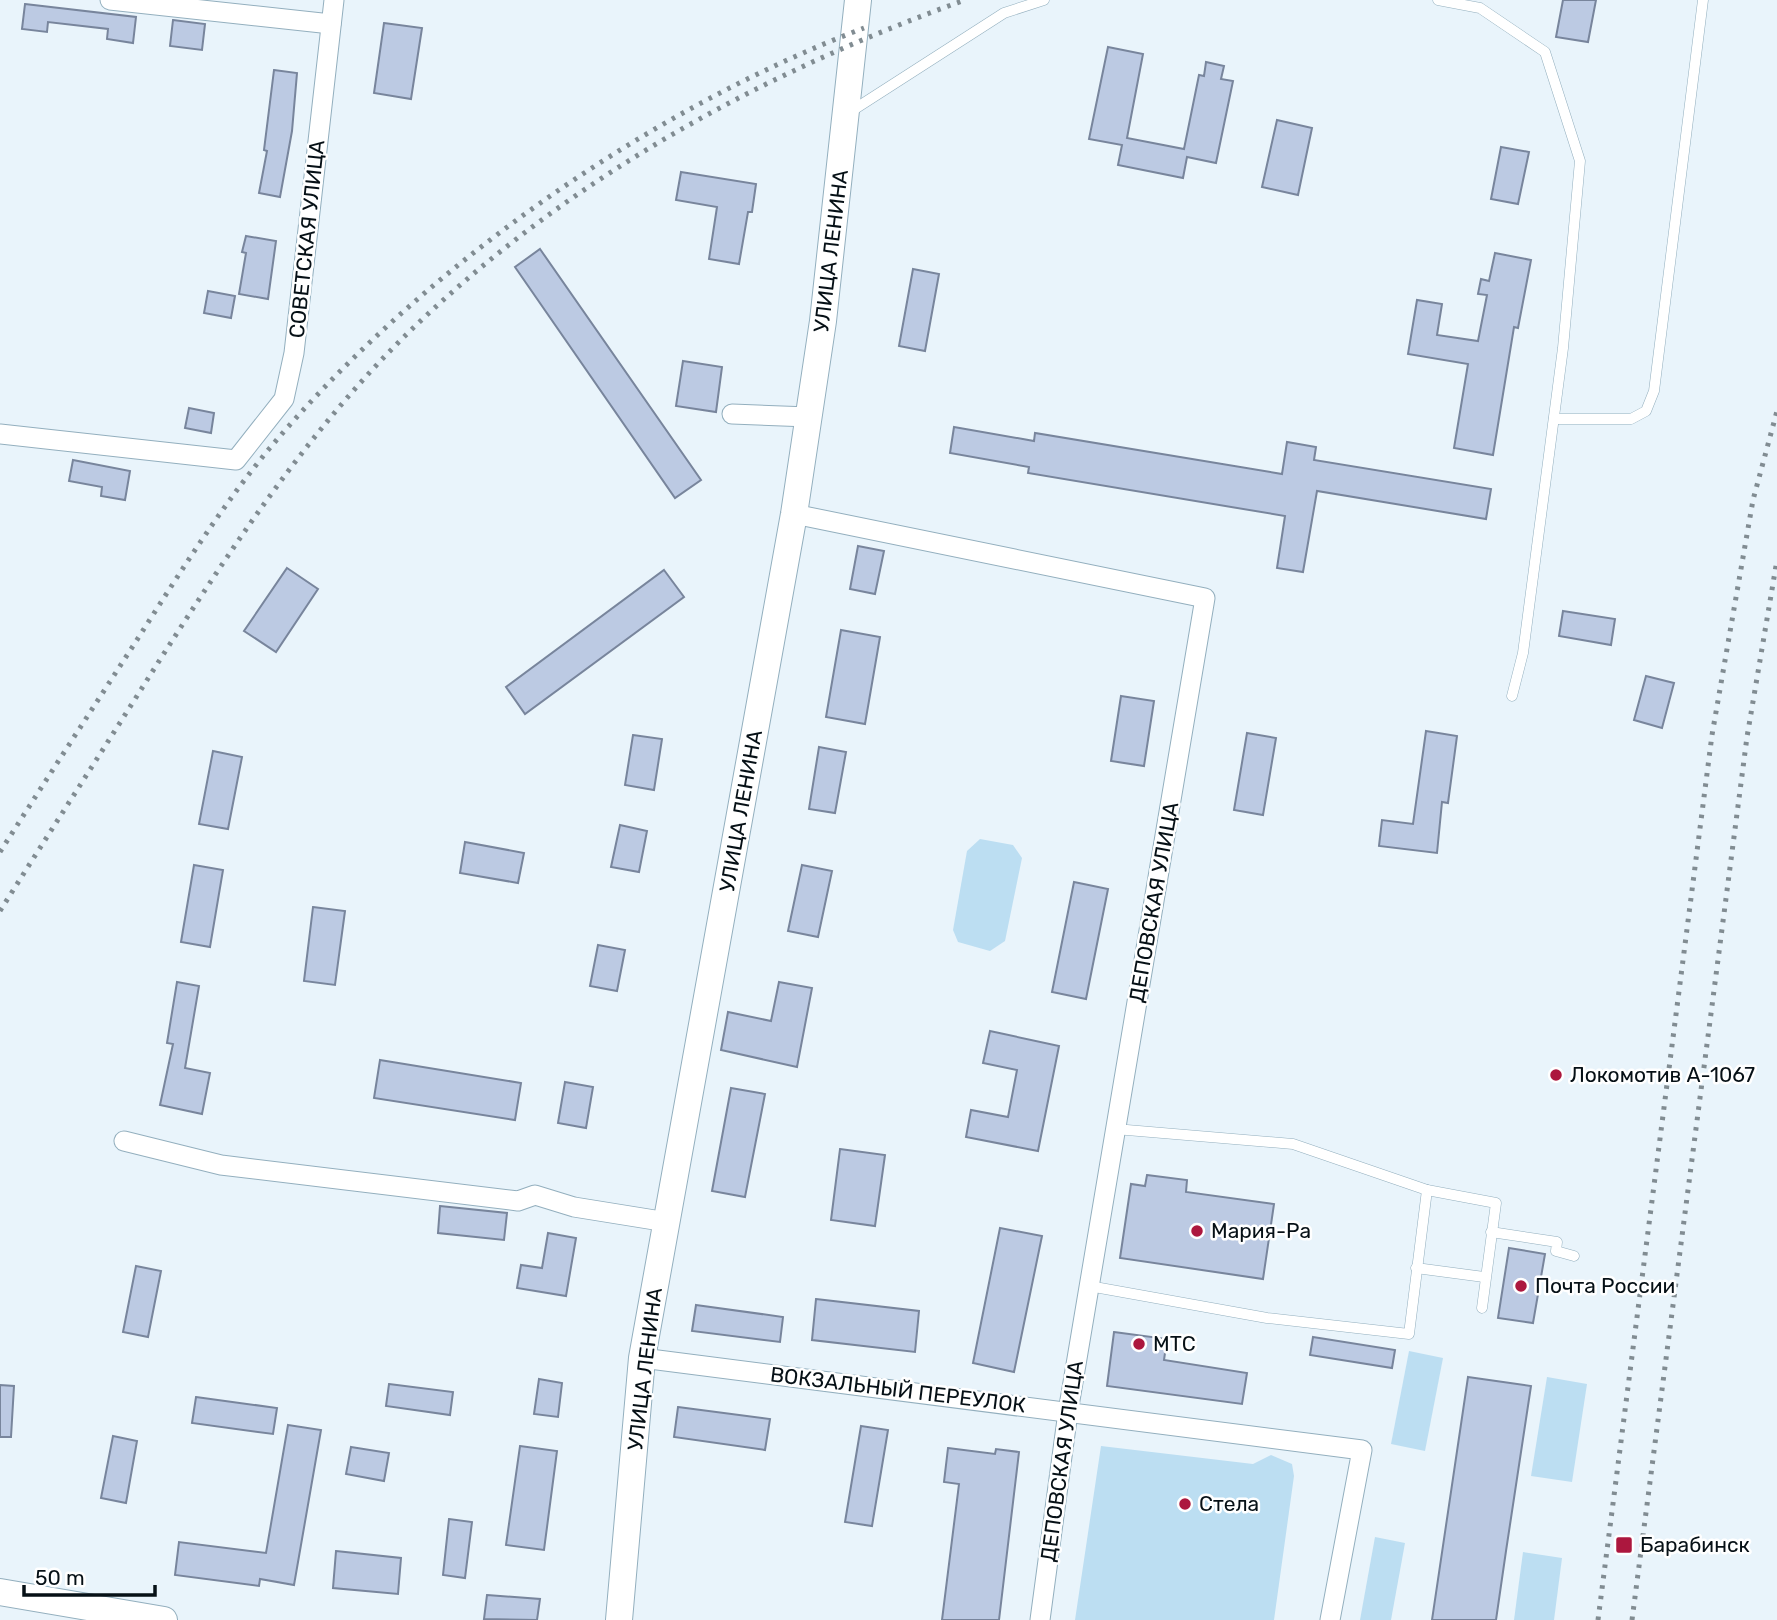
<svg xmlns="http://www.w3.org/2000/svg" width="1777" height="1620" font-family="Rubik,sans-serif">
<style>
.green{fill:#bcdef2}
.building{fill:#bccae3;stroke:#78859c;stroke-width:2}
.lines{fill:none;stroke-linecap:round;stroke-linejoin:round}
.service-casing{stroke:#93afbe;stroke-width:11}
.minor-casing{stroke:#93afbe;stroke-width:21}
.secondary-casing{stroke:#93afbe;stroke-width:28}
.service{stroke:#fff;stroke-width:10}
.minor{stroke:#fff;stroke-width:19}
.secondary{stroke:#fff;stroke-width:26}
.rail{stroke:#818c92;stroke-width:5;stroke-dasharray:3.5 7;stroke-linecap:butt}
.poi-dot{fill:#ac173e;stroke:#fff;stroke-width:2.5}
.labels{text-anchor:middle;stroke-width:5;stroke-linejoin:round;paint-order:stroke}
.street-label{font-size:21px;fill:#061016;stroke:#fff}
.poi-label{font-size:21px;fill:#061016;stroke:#fff;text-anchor:start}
</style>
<rect width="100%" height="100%" fill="#e9f4fb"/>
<!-- green -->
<g class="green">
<polygon points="980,839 1013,845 1022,858 1005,941 990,951 958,942 953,930 967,851"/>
<polygon points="1409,1351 1443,1358 1425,1451 1391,1444"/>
<polygon points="1547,1377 1587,1384 1572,1482 1531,1476"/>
<polygon points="1101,1446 1253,1464 1271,1455 1292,1464 1294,1476 1274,1620 1075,1620"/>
<polygon points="1375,1537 1405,1543 1391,1620 1360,1620"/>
<polygon points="1523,1552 1562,1558 1554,1620 1514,1620"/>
</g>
<!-- building -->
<g class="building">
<polygon points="1563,0 1596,0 1588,42 1556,37"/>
<polygon points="25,4 136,17 133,43 107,39 108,29 48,22 47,32 22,29"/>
<polygon points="173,20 205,24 202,50 170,46"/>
<polygon points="384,23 422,28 411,99 374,93"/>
<polygon points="1108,47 1143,54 1127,138 1184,149 1199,75 1204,76 1206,62 1224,66 1221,79 1233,81 1216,163 1187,157 1183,178 1118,165 1122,145 1089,139"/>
<polygon points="274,70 297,73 292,131 280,197 259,193 267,151 264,150"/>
<polygon points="1277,120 1312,128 1298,195 1262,187"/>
<polygon points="1501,147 1529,152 1518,204 1491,199"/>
<polygon points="681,172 756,184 752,212 748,212 739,264 709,259 717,207 676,200"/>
<polygon points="246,236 276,241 268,299 239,294 246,253 242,252"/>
<polygon points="540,249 701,480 675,498 515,267"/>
<polygon points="1495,253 1531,260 1518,328 1514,327 1493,455 1454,448 1468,364 1408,354 1417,300 1442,304 1437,335 1478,341 1487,295 1478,294 1481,279 1489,281"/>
<polygon points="913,269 939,274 925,351 899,346"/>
<polygon points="208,291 235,296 231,318 204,313"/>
<polygon points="683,361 722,367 716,412 676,406"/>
<polygon points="189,408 214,413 211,433 185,428"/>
<polygon points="954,427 1034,441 1035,433 1282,474 1287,442 1316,447 1314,460 1491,489 1486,519 1317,491 1303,572 1277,568 1285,516 1028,473 1029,467 950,453"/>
<polygon points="73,460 130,471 125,500 101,496 102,487 69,481"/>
<polygon points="858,546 884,551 875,594 850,589"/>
<polygon points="287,568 318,589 276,652 244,631"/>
<polygon points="664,570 684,597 525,714 506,687"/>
<polygon points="1563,611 1615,619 1611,645 1559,636"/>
<polygon points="841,630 880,637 865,724 826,717"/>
<polygon points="1646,676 1674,683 1662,728 1634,720"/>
<polygon points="1121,696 1154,701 1144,766 1111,761"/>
<polygon points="1426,731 1457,736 1448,803 1442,802 1437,853 1379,846 1382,820 1413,824"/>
<polygon points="1247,733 1276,738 1263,815 1234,810"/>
<polygon points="633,735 662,739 654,790 625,785"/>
<polygon points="819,747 846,752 835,813 809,809"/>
<polygon points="213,751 242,757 228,829 199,824"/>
<polygon points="620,825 647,831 639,872 611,867"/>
<polygon points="465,842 524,853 518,883 460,873"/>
<polygon points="194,865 223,870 210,947 181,942"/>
<polygon points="802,865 832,871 818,937 788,931"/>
<polygon points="1074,882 1108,889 1086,999 1052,992"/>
<polygon points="313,907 345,911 335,985 304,981"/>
<polygon points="598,945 625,950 617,991 590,986"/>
<polygon points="177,982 199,986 185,1068 210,1073 202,1114 160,1105 173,1044 167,1043"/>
<polygon points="779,982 812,988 797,1067 721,1050 728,1012 771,1021"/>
<polygon points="990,1031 1059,1046 1038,1151 966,1137 971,1110 1008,1117 1017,1070 983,1063"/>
<polygon points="380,1060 521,1083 515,1120 374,1098"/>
<polygon points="565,1082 593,1087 586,1128 558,1123"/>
<polygon points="731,1088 765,1094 745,1197 712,1191"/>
<polygon points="840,1149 885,1155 875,1226 831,1220"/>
<polygon points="1147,1175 1187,1180 1186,1192 1274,1204 1263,1279 1120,1258 1131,1184 1145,1186"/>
<polygon points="440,1206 507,1213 504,1240 438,1233"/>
<polygon points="1000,1228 1042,1236 1014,1372 973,1363"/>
<polygon points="548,1233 576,1238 566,1296 517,1288 521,1265 542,1268"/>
<polygon points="1509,1248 1545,1254 1533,1323 1498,1318"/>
<polygon points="136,1266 161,1271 148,1337 123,1332"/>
<polygon points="816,1299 919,1311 915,1352 812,1340"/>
<polygon points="696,1305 783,1317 780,1342 692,1331"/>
<polygon points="1114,1332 1167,1339 1164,1360 1247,1373 1242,1404 1107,1386"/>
<polygon points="1313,1337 1395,1350 1392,1368 1310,1355"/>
<polygon points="1468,1377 1531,1386 1506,1551 1496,1620 1432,1620"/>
<polygon points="539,1379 562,1383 558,1417 534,1414"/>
<polygon points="389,1384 453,1392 450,1415 386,1406"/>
<polygon points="0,1385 14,1386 11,1437 0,1437"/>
<polygon points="196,1397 277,1408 273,1434 192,1423"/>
<polygon points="678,1407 770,1419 765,1450 674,1437"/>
<polygon points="288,1425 321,1430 294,1585 260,1579 259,1586 175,1575 179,1542 266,1553"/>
<polygon points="861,1426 888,1430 872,1526 845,1522"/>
<polygon points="113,1436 137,1441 126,1503 101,1498"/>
<polygon points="520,1446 557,1451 544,1550 506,1545"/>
<polygon points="351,1447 389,1453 384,1481 346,1474"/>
<polygon points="948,1448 995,1454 996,1449 1019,1452 999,1620 942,1620 959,1484 944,1482"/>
<polygon points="449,1519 472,1522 465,1578 443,1575"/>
<polygon points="336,1551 401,1558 398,1594 333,1588"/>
<polygon points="487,1595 540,1599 537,1620 484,1619"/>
</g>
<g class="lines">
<!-- service casing -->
<g class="service-casing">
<g id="service">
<polyline points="1438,0 1480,8 1545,52 1580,161 1563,348 1523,653 1512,696"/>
<polyline points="850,112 1004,13 1044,0"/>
<polyline points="1554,419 1631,419 1646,411 1654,391 1703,0"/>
<polyline points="1427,1190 1496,1203 1482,1308"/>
<polyline points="1491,1232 1557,1242 1556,1251 1574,1256"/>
<polyline points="1416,1268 1484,1277"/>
<polyline points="1089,1286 1267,1318 1409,1334 1427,1190 1293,1144 1115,1129"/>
</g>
</g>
<!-- minor casing -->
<g class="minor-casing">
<g id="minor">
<polyline points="110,0 331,24"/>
<polyline points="732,414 809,417"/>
<polyline points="0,434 236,460 284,399 294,353 334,0"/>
<polyline points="794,514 1205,598 1068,1412 1040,1620"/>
<polyline points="124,1141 221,1165 518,1201 535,1195 574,1207 667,1222"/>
<polyline points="642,1358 1362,1450 1330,1620"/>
</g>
</g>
<!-- secondary casing -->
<g class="secondary-casing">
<g id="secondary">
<polyline points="0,1592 164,1620"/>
<polyline points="619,1620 642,1358 794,514 823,321 858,0"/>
</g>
</g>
<!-- service -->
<use href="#service" class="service"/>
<!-- minor -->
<use href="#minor" class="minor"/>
<!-- secondary -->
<use href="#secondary" class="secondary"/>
<!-- rail -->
<g class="rail">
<path d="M0,852C44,783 89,714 133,646C176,579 218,511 269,449C418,271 647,110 864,28"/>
<path d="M0,911C51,830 103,750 154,669C230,550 309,429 410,331C567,179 761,73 965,0"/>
<polyline points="1598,1620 1712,735 1753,500 1777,411"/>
<polyline points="1632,1620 1747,737 1777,560"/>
</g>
</g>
<!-- markers -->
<g class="poi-dot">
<circle cx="1556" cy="1075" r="7"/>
<circle cx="1197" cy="1231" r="7"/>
<circle cx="1521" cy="1286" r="7"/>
<circle cx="1139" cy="1344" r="7"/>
<circle cx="1185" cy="1504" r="7"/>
<rect x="1615" y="1536" width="18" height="18" rx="3.5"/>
</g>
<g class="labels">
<!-- street labels -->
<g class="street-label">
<text transform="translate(307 239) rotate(-84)" y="7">СОВЕТСКАЯ УЛИЦА</text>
<text transform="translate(831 251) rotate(-83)" y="7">УЛИЦА ЛЕНИНА</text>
<text transform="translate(741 811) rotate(-80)" y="7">УЛИЦА ЛЕНИНА</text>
<text transform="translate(1154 902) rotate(-80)" y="7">ДЕПОВСКАЯ УЛИЦА</text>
<text transform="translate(645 1369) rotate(-83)" y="7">УЛИЦА ЛЕНИНА</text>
<text transform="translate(898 1390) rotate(7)" y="7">ВОКЗАЛЬНЫЙ ПЕРЕУЛОК</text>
<text transform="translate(1062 1461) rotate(-82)" y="7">ДЕПОВСКАЯ УЛИЦА</text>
</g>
<!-- poi labels -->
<g class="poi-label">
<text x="1570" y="1082">Локомотив А-1067</text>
<text x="1211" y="1238">Мария-Ра</text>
<text x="1535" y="1293">Почта России</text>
<text x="1153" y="1351">МТС</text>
<text x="1199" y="1511">Стела</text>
<text x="1640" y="1552">Барабинск</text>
</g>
</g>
<!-- scale -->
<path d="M24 1585v10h131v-10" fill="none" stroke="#061016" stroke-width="3.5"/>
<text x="35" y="1585" font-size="21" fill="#061016" stroke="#ffffff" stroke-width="5" paint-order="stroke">50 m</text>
</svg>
